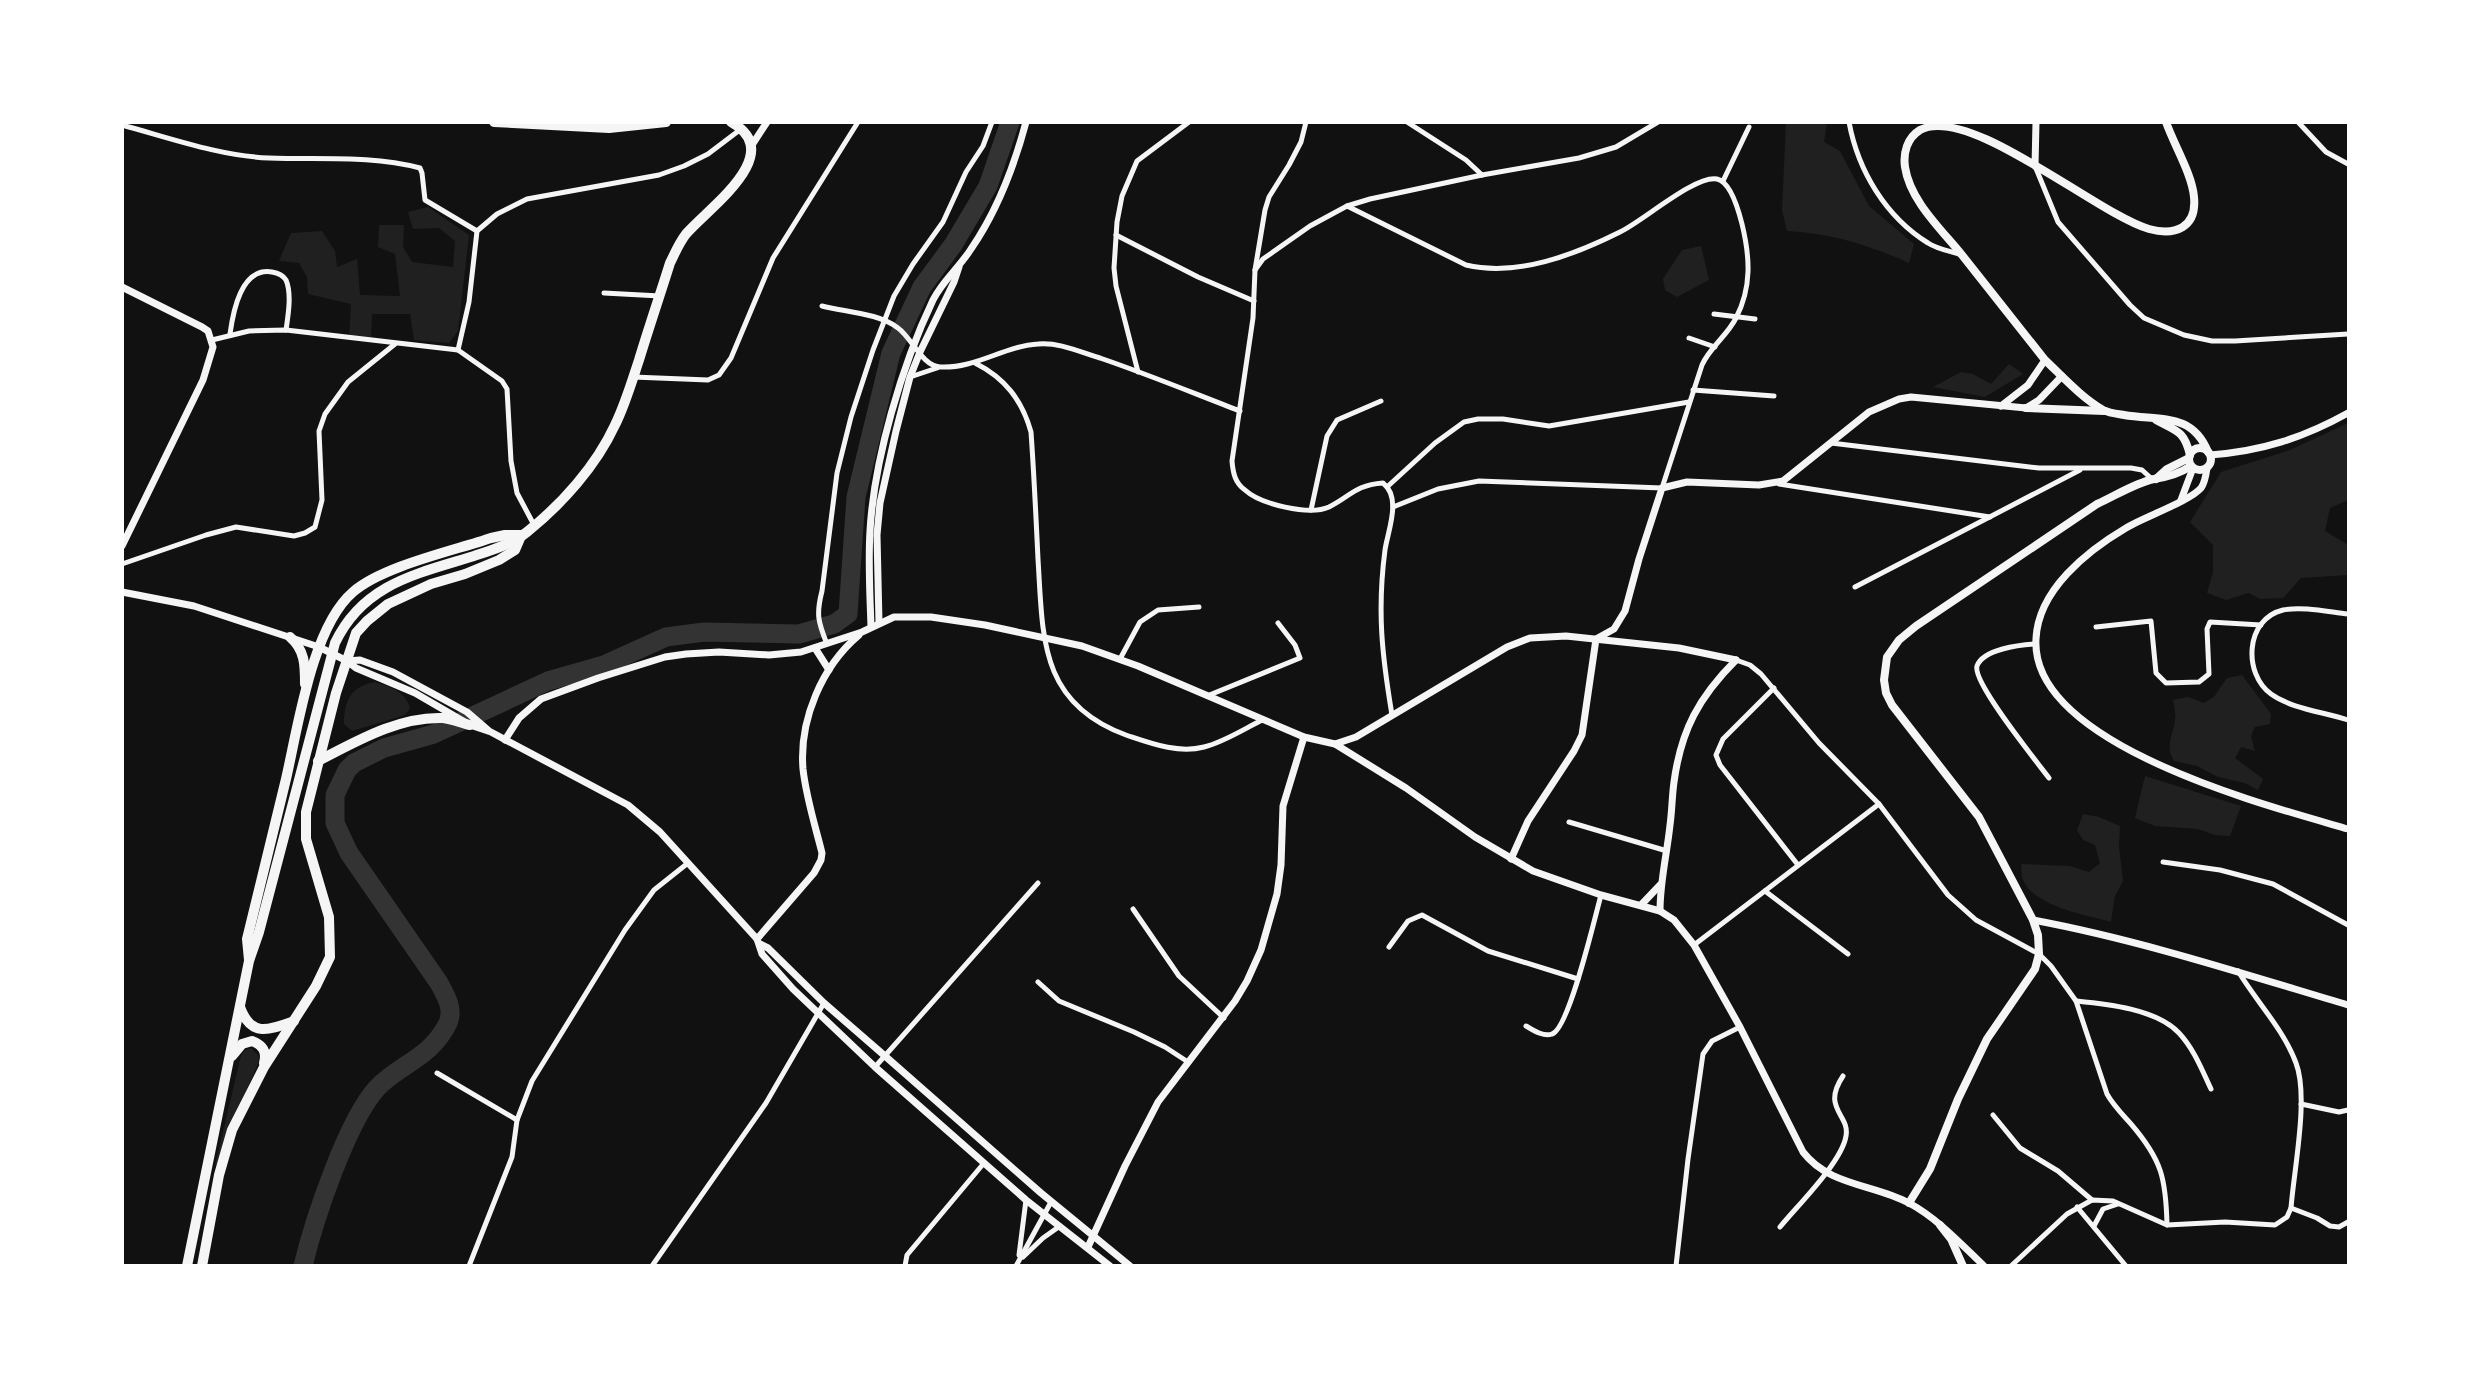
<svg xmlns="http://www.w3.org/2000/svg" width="2471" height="1388" font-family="'Times New Roman',serif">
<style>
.green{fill:#202020}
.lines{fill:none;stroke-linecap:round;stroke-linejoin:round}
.river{stroke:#333;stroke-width:19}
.minor{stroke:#f5f5f5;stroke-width:5}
.tertiary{stroke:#f5f5f5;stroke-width:7}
.secondary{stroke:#f5f5f5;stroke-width:8}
.trunk{stroke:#f5f5f5;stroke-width:10}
</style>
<rect width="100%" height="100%" fill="#111"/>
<!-- green -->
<g class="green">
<path d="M1786,123H1827L1824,142L1840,151L1869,206L1914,244L1909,263C1869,245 1830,233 1787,231L1782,210Z"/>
<polygon points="428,207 469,235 458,331 449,343 414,340 410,314 372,314 371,341 349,340 351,304 308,294 307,277 299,263 279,261 291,233 322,231 335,251 337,267 357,259 360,295 400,296 395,254 378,247 379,225 404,225 403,247 412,262 453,267 455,241 439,228 413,229 408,212"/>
<polygon points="1701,246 1709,280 1677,297 1665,290 1663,279 1682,250"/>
<polygon points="2009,364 2023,374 1985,397 1933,387 1961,372 1973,374 1991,384"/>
<polygon points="2348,423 2348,500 2330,508 2325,531 2348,545 2348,575 2301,578 2283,598 2260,599 2249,593 2226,600 2207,593 2213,572 2213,545 2190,522 2221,472 2290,450"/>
<path d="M2242,675L2271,714L2270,724L2255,727L2251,736L2255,751L2241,747L2235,758L2263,779L2258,790L2245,783L2218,777L2197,766L2174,761C2164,745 2174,735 2175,719C2176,713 2174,706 2173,700L2188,697L2204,703L2214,697L2227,678Z"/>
<path d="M375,682C391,687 405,691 410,708L405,715L352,731L344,724C344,701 351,686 375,682Z"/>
<polygon points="2145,776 2241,806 2230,836 2215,835 2198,829 2155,826 2135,818"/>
<path d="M2083,814L2099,817L2120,826L2119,846L2123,881L2115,896L2111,922C2086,915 2035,907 2023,880C2021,876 2022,868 2021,864L2070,866L2089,872L2100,863L2095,845L2083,840L2077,830Z"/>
<polygon points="251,1048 259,1056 258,1064 240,1105 219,1165 215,1165 241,1056 244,1051"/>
</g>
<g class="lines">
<!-- river -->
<path class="river" d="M303,1266C314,1220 347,1121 377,1088C401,1063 430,1059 448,1023C454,1009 446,996 439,983L349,853L335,823V795L347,770L354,763L384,748L434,734L548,681L604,665L666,637L704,632L799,634L834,624L848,614L856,497L891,353L922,287L953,245L988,186L1010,122"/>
<!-- minor -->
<g class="minor">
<path d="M1306,122L1301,142L1289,165L1269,197L1265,210L1255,270L1253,318L1232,461C1233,473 1235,483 1245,490C1260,504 1309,516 1329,507C1351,496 1355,485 1383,483C1402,498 1388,530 1385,550C1377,611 1382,655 1392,715"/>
<polyline points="1407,122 1466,160 1482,175"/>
<path d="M1849,122C1858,171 1886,217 1928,243C1937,249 1949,251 1959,254"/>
<polyline points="2298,122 2326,152 2348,164"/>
<path d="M122,125C170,138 220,156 269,158C320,160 370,155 420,168L422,173L425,200L477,231"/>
<polyline points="2035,166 2058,222 2130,305 2144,318 2184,335 2212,341 2235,341 2348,334"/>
<polyline points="1723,181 1749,127"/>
<path d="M1347,206L1466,265C1517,277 1574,255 1620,232C1643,221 1695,175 1717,179C1731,182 1739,212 1742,224C1750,257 1752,287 1736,318C1727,336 1710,347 1702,365L1662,488L1479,481L1438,489L1393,507"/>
<polyline points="1116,235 1198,277 1254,301"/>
<polyline points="1255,270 1263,259 1310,226 1347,206 1370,199 1482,175 1579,158 1616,147 1658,122"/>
<polyline points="604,293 660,296"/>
<path d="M822,306C845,312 879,313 898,328C912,338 922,366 940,367C975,369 1004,346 1038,344C1059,342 1080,352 1100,358C1147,374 1193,393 1240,411"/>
<polyline points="1714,314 1755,319"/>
<path d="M230,334C233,312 241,267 272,272C278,273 283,275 286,280C292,294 288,316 286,330"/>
<polyline points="1689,338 1715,347"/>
<polyline points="212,340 249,331 286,330 458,350 502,381 507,389 511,461 517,493 534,525"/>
<polyline points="458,350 469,302 477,231 497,214 527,199 659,175 684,166 708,154 741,129"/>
<path d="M975,363C1005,378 1022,400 1031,432C1034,474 1036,517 1038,559C1043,637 1039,703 1126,735C1150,743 1178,754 1204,747C1224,742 1244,729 1262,720"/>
<polyline points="1138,372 1116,286 1114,268 1117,222 1122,196 1137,161 1189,122"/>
<polyline points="633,377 708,380 719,375 731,358 773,258 858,122"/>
<polyline points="910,377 937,368"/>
<polyline points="1693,390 1774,396"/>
<polyline points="1831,443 2039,468 2131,468 2142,470 2153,480"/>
<polyline points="1779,484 1990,517"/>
<polyline points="1387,487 1435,443 1464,422 1478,419 1503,419 1549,426 1689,402"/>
<polyline points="1311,510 1327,436 1337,420 1381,401"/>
<polyline points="122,564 206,535 236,527 294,536 305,533 315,527 322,500 319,431 325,414 348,382 395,344"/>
<polyline points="1855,587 2080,470"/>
<path d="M2348,614C2329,612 2303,606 2283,610C2245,619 2243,674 2271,694C2292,709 2324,712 2348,720"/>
<polyline points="2096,627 2151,621 2156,673 2166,683 2199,682 2209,674 2207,629 2210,622 2261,625"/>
<path d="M827,644C818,622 816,614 822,591L837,473L851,417L873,350L894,296L913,264L943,222L966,172L983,146L992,122"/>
<path d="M2035,644C2020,645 1983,649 1977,666C1972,682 2037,762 2049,778"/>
<polyline points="1120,659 1140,622 1158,610 1199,607"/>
<path d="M1736,660L1750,665L1761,674L1819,743L1879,804L1948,895L1976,920L2039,954L2051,966L2076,1001L2107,1094C2113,1105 2122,1114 2131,1124C2162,1160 2166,1179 2167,1225"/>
<polyline points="1774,688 1723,739 1716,755 1720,765 1798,865"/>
<polyline points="1207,696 1300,658 1295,645 1278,623"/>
<polyline points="1569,822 1667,851"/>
<polyline points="2163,862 2220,870 2273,884 2348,925"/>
<polyline points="1765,891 1848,954"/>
<polyline points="1133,909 1179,976 1224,1018"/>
<polyline points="1694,945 1879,804"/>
<polyline points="1389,947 1408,921 1422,915 1488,951 1578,979"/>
<polyline points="1038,982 1059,1001 1134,1032 1165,1047 1188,1062"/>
<path d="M2076,1001C2106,1004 2157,1009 2179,1033C2194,1049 2202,1070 2211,1089"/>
<path d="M1526,1026C1533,1030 1543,1037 1552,1034C1569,1029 1595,917 1601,895"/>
<polyline points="875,1067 1038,883"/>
<polyline points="437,1073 517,1120"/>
<polyline points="2301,1104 2339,1112 2348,1110"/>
<polyline points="1993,1115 2020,1148 2058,1171 2092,1200"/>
<polyline points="2077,1207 2126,1266"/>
<polyline points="2291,1208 2317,1218 2330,1226 2339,1227 2348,1222"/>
<polyline points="2094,1226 2103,1209 2118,1204"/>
<path d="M1780,1227C1797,1206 1842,1162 1846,1136C1850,1114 1821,1109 1843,1076"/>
<polyline points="1019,1255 1026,1200"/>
<polyline points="1023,1257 1043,1238 1060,1226"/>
<polyline points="469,1266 512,1157 517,1120 532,1081 625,930 654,890 688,863"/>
<polyline points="652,1266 766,1103 824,1003"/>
<polyline points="905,1266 907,1255 984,1163"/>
<polyline points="1016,1266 1051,1202"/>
<polyline points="1676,1266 1688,1159 1703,1054 1712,1041 1740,1027"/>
<path d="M2011,1266L2067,1214L2092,1200L2113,1201L2167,1225L2225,1222L2275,1225L2287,1217L2291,1208C2294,1169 2309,1097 2296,1063C2284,1030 2256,1001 2238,971"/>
</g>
<!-- tertiary -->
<g class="tertiary">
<polyline points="750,148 767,122"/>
<polyline points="2035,166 2036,122"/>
<polyline points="122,287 202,327 208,331 213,347 203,380 122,546"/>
<polyline points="2001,406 2028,385 2045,360"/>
<path d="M2210,455C2262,451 2303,438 2348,413"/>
<path d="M2207,468C2206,475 2205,483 2201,488C2190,501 2144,517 2126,528C2087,551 2038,590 2036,639C2030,745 2269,806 2348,829"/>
<polyline points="2181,500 2193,468"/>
<polyline points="122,592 194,606 319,647 347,661 356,668 415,693 470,725 488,731"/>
<polyline points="879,623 877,535 880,503 896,431 910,377 920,352 954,282 959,267"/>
<path d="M871,627C870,595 868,563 870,531C874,459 902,365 933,300C943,280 959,268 971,249C997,211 1014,167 1026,122"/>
<polyline points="815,648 829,670"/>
<polyline points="347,661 360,660 393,672 467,712 489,731 628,805 660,832 757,939 762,954 793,989 875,1067 1026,1200 1110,1266"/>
<path d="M505,740L519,718L541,699L598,678L665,657L686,654L719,652L769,655L801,652L862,632L894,617H931L985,625L1082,646L1138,666L1304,737L1335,744L1406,788L1475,837L1533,871L1601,895L1660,911L1674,920L1694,945L1740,1027L1803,1152C1829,1186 1874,1184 1909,1203C1937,1218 1961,1244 1984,1266"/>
<polyline points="1335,744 1356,737 1507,647 1530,638 1566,636 1679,648 1736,660"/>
<polyline points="1511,859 1528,821 1574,751 1582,735 1596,639 1614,629 1625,611 1639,559 1662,488 1687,482 1759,485 1783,481 1869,412 1899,399 1911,397 2026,408 2039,400 2062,376"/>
<polyline points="1641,905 1660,885"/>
<path d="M1660,911C1660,881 1667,854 1670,825C1672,811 1672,796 1674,782C1681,730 1699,697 1736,660"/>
<path d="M2033,920C2140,940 2244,974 2348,1005"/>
<path d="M757,939L814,873L821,860L822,853C815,825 806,797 803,769C799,720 822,666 859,635"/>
<polyline points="760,944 768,948 824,1003 885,1056 1041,1193 1130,1266"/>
<polyline points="1088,1247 1125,1166 1158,1102 1235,1001 1247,981 1261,950 1277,894 1281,865 1283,806 1304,737"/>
</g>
<!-- secondary -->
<g class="secondary">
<path d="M2166,122C2174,145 2192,174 2194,197C2197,228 2175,236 2149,229C2097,214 1969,104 1920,130C1907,138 1903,153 1905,167C1910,201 1942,230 1962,255C1990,290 2017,325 2045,360C2063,377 2082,398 2103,410C2109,413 2118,414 2124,415C2160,421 2192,412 2208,452"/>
<polyline points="2026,408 2104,411"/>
<path d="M2156,420C2176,431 2184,430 2190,455"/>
<circle cx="2200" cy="459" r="11"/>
<polyline points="2156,479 2167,469 2189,458"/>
<path d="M1909,1203L1930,1169L1958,1099L1987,1039L2035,969L2039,954L2038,935L2033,920L1979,817L1892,705L1886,693L1884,680L1887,657L1899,640L1916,626L2097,504C2115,496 2135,483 2154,479C2168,477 2179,474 2191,466"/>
<polyline points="1940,1225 1951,1239 1963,1266"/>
</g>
<!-- trunk -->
<g class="trunk">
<polyline points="494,122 609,128 666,122"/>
<path d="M290,637C305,650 305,665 305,684"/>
<path d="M318,761C355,742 399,716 443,718C452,719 461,723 470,725"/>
<path d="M249,960L247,939C260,885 273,832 286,779C298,727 312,627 353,592C383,566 453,551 491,538L505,535H521"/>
<path d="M240,1007C251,1038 269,1030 294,1021"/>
<path d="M232,1056L242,1044L252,1041C263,1045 267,1052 264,1063"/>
<path d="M187,1266L249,961L259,932L335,643C363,584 416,574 474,556C492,550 512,544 527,532C562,504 596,466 615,425C625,405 632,381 639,360C649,327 660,295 670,263C675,253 679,243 686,234C708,208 788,154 731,122"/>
<polyline points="202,1266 219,1175 232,1130 264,1067 316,986 330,957 329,917 306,839 306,812 336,693 356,633 367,621 388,604 431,584 465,574 499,560 515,550 521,536"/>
</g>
</g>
<!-- border -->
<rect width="2471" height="1388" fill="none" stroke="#ffffff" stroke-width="248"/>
</svg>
